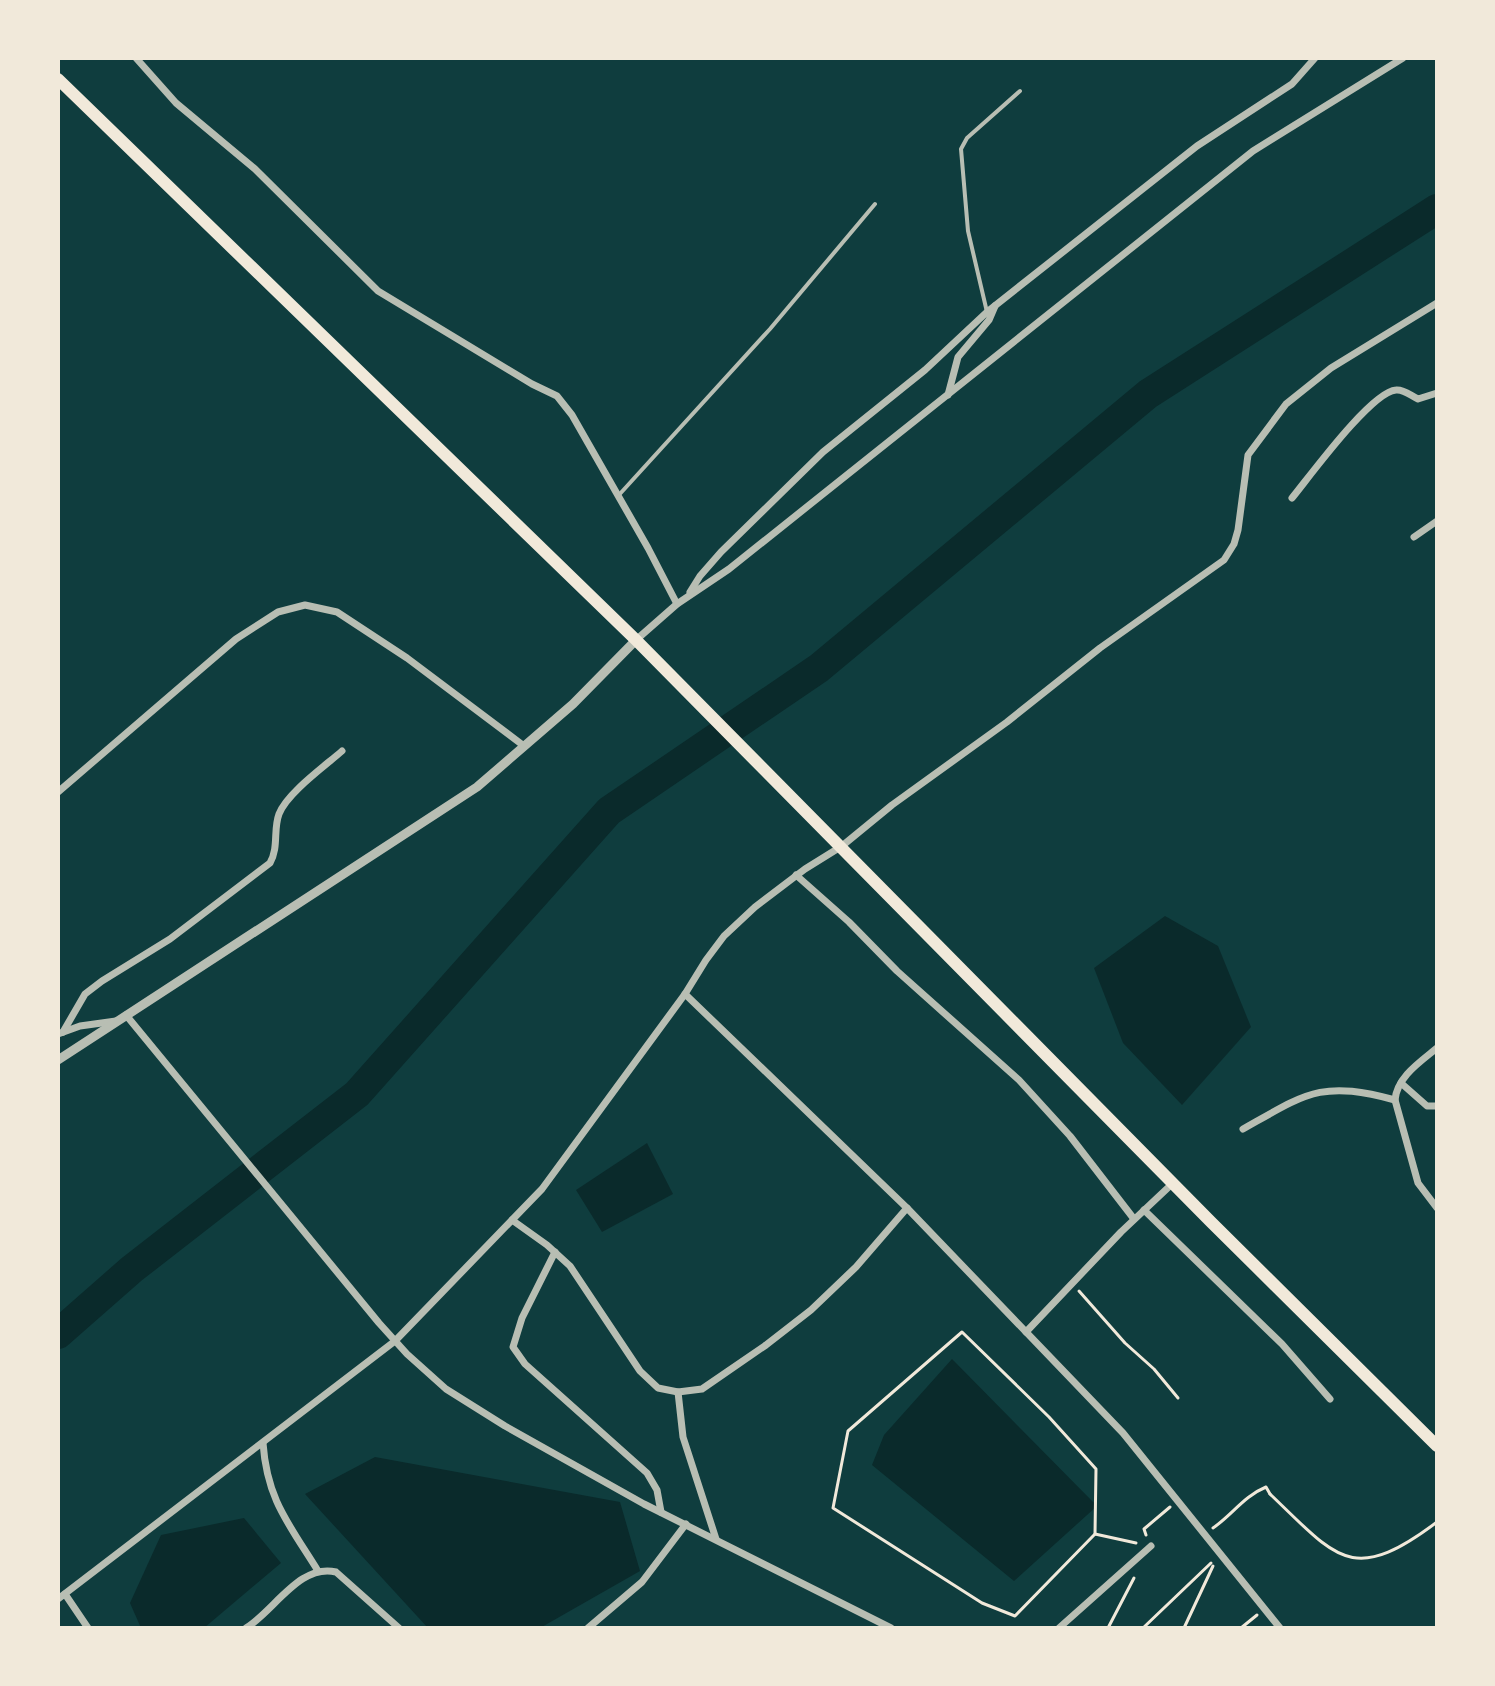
<svg xmlns="http://www.w3.org/2000/svg" width="1495" height="1686" font-family="Inter,sans-serif">
<style>
.water{fill:#0a2a2b}
.lines{fill:none;stroke-linecap:round;stroke-linejoin:round}
.river{stroke:#0a2a2b;stroke-width:30}
.path{stroke:#f1e9da;stroke-width:3}
.service{stroke:#b8beb3;stroke-width:4}
.minor{stroke:#b8beb3;stroke-width:7}
.tertiary{stroke:#b8beb3;stroke-width:9}
.trunk{stroke:#f1e9da;stroke-width:12}
</style>
<rect width="100%" height="100%" fill="#0f3d3e"/>
<!-- water -->
<g class="water">
<polygon points="1165,916 1218,946 1251,1027 1182,1105 1123,1043 1094,968"/>
<polygon points="647,1143 673,1194 602,1232 576,1190"/>
<polygon points="952,1359 1097,1506 1014,1581 872,1465 884,1435"/>
<polygon points="375,1457 620,1502 640,1571 540,1628 428,1628 305,1494"/>
<polygon points="244,1518 281,1563 204,1628 141,1628 130,1603 161,1535"/>
</g>
<g class="lines">
<!-- river -->
<polyline class="river" points="58,1334 132,1269 357,1094 609,811 819,668 1148,394 1437,209"/>
<!-- path -->
<g class="path">
<polyline points="1079,1291 1125,1343 1154,1369 1178,1398"/>
<polygon points="962,1332 1049,1417 1096,1469 1095,1534 1015,1616 982,1603 833,1508 848,1431"/>
<path d="M1270,1494C1337,1558 1352,1586 1437,1522"/>
<path d="M1213,1528C1232,1515 1244,1496 1266,1487L1270,1494"/>
<polyline points="1095,1534 1136,1543"/>
<polyline points="1146,1535 1144,1529 1170,1507"/>
<polyline points="1108,1628 1134,1578"/>
<polyline points="1143,1628 1211,1563"/>
<polyline points="1184,1628 1213,1566"/>
<polyline points="1241,1628 1257,1615"/>
</g>
<!-- service -->
<g class="service">
<polyline points="987,312 968,231 961,149 967,138 1020,91"/>
<polyline points="618,496 770,329 875,204"/>
</g>
<!-- minor -->
<g class="minor">
<polyline points="136,58 176,103 255,169 378,291 532,384 557,396 572,415 648,548 677,604"/>
<polyline points="948,395 958,357 989,320 995,306"/>
<path d="M1292,498C1310,476 1371,392 1396,390C1404,389 1411,396 1418,399L1437,393"/>
<polyline points="1414,537 1437,521"/>
<polyline points="690,592 700,576 721,552 823,452 925,370 987,312 1197,146 1292,84 1315,58"/>
<polyline points="636,640 677,604 729,569 1253,151 1403,58"/>
<polyline points="58,792 236,639 278,612 305,605 337,612 407,658 524,746"/>
<polyline points="796,875 849,922 897,971 1019,1080 1070,1136 1134,1219"/>
<polyline points="685,994 907,1208 1123,1433 1280,1628"/>
<polyline points="126,1015 379,1323 407,1354 446,1389 505,1426 644,1504 891,1628"/>
<path d="M63,1032L85,994L102,981L170,939L270,863C279,847 273,830 279,814C287,793 325,766 342,751"/>
<polyline points="58,1034 80,1026 116,1021"/>
<path d="M1437,1048C1420,1062 1397,1077 1395,1100L1418,1183L1437,1208"/>
<polyline points="1401,1083 1427,1106 1437,1106"/>
<path d="M1243,1129C1307,1093 1321,1080 1395,1100"/>
<polyline points="1144,1210 1282,1344 1330,1399"/>
<polyline points="512,1220 547,1245 570,1266 640,1371 658,1388 678,1392 702,1389 766,1345 811,1310 856,1267 907,1208"/>
<polyline points="555,1252 522,1318 513,1347 525,1364 647,1473 657,1490 661,1512"/>
<polyline points="1026,1332 1121,1232 1173,1183"/>
<polyline points="678,1392 683,1437 716,1539"/>
<path d="M263,1443C267,1500 289,1524 318,1571"/>
<polyline points="65,1594 88,1628"/>
<polyline points="58,1599 395,1341 542,1189 685,994 706,960 724,936 755,907 805,869 842,846 892,805 1007,722 1100,648 1224,560 1234,544 1238,530 1248,455 1286,404 1331,368 1437,303"/>
<path d="M246,1628C274,1611 300,1563 336,1572L399,1628"/>
<polyline points="588,1628 642,1582 686,1524"/>
<polyline points="1059,1628 1151,1546"/>
</g>
<!-- tertiary -->
<polyline class="tertiary" points="58,1060 477,787 573,704 636,640"/>
<!-- trunk -->
<polyline class="trunk" points="58,79 636,640 1211,1222 1437,1446"/>
</g>
<!-- border -->
<rect width="1495" height="1686" fill="none" stroke="#f1e9da" stroke-width="120"/>
</svg>
